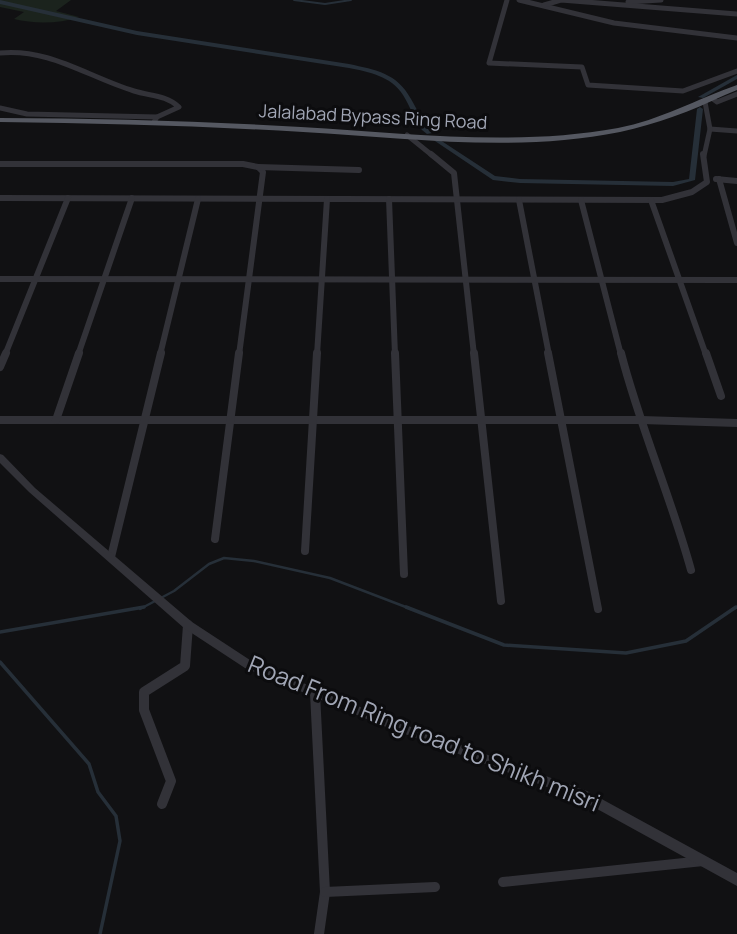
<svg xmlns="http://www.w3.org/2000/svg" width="737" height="934" font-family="Manrope,sans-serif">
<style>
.green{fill:#1b231d}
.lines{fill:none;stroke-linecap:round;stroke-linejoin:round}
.stream-far2{stroke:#262f38;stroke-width:2}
.stream-far1{stroke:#262f38;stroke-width:2.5}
.stream{stroke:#262f38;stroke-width:3.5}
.canal{fill:#262f38;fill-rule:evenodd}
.minor-far3{stroke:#323238;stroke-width:5}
.minor-far2{stroke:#323238;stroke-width:6}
.minor-far1{stroke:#323238;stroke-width:8}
.minor{stroke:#323238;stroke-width:10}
.tertiary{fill:#323238;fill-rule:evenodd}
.trunk{fill:#555861;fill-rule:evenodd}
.labels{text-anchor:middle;stroke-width:6;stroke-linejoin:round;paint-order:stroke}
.far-street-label{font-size:18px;fill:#a1a6b5;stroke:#0c0c0e}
.near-street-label{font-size:24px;fill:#a1a6b5;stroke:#0c0c0e}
</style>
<rect width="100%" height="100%" fill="#111113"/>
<!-- green -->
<path class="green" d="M0,0H71L56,11L79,17C59,24 34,24 14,19L24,12L0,7Z"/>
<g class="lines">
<!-- stream-far2 -->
<polyline class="stream-far2" points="294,0 325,4 351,0"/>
<!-- stream-far1 -->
<g class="stream-far1">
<polyline points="140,609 174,591 209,564 224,558 254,561 330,578 411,609"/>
<polyline points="734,609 737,607"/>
</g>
<!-- stream -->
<g class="stream">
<polyline points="406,607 504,645 626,653 686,641 736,607"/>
<polyline points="0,632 144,607"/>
<polyline points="0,662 89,764 98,792 116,816 120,841 100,934"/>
</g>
<!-- canal -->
<g class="canal">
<path d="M0,0L137,31L349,64C376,70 397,73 411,99C418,111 423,123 432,133L427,134L422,130C414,119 410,106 403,95C391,76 369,72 349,68L137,35L0,4Z"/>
<polygon points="737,75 737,79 703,98 698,97"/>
<polygon points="700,107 703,109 695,180 673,186 520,183 493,180 432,139 437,138 495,176 520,179 673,182 689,179 697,109"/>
</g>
<!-- minor-far3 -->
<g class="minor-far3">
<polyline points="507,0 489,63 582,67 588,85 683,91 737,71"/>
<polyline points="519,0 614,23 737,38"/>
<polyline points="628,2 661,0"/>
<polyline points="544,5 561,0 737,14"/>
<path d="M0,53C49,48 88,77 134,91C150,96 166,95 179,107L157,117L154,122"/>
<polyline points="713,99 717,102 737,94"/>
<polyline points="0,108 27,114 157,117"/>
<polyline points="710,129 737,131"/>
<polyline points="407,135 433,156"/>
<polyline points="704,156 710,129 705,102"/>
</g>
<!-- minor-far2 -->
<g class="minor-far2">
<polyline points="431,154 454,173 474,355"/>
<polyline points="0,164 243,164 258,167 263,172 239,355"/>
<polyline points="258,167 359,170"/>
<polyline points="716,179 737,181"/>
<polyline points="719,179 737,243"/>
<polyline points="0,198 662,200 692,192 707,182 703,154"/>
<polyline points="389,199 395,355"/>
<polyline points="519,200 549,355"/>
<polyline points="581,200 621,355"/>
<polyline points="651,200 706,355"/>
<polyline points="0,279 737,280"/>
<polyline points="5,355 68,198"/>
<polyline points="78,355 132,198"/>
<polyline points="160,355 198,199"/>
<polyline points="317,355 327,199"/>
</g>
<!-- minor-far1 -->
<g class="minor-far1">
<polyline points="395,353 404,574"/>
<polyline points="474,353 501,601"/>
<polyline points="548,353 598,609"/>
<path d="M621,353C640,427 671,497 691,570"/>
<polyline points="706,353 721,396"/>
<polyline points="0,367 6,353"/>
<polyline points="0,420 642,420 737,423"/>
<polyline points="56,420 79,353"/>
<polyline points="215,539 239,353"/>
<polyline points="305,551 317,353"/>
<polyline points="111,557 161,353"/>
</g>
<!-- minor -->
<g class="minor">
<polyline points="315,693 325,892 319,934"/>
<polyline points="162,804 171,781 144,710 144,692 185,666 188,625"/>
<polyline points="503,882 703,861"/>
<polyline points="325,892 435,887"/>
</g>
<!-- tertiary -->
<polygon class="tertiary" points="0,454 3,455 35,488 192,622 253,662 389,719 587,791 737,873 737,886 579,799 381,725 245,668 184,628 29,492 0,463"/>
<!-- trunk -->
<path class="trunk" d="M737,85V90L725,95C691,111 657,124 620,132C516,153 408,138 303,132C202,126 101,123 0,122V118C100,118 201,121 301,127C407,133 513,147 618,128C660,120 697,99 737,85Z"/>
</g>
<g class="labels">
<!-- far-street labels -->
<g class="far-street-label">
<text transform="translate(373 117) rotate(3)" y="6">Jalalabad Bypass Ring Road</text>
</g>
<!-- near-street labels -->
<g class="near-street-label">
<text transform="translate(424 734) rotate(22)" y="8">Road From Ring road to Shikh misri</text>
</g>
</g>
</svg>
